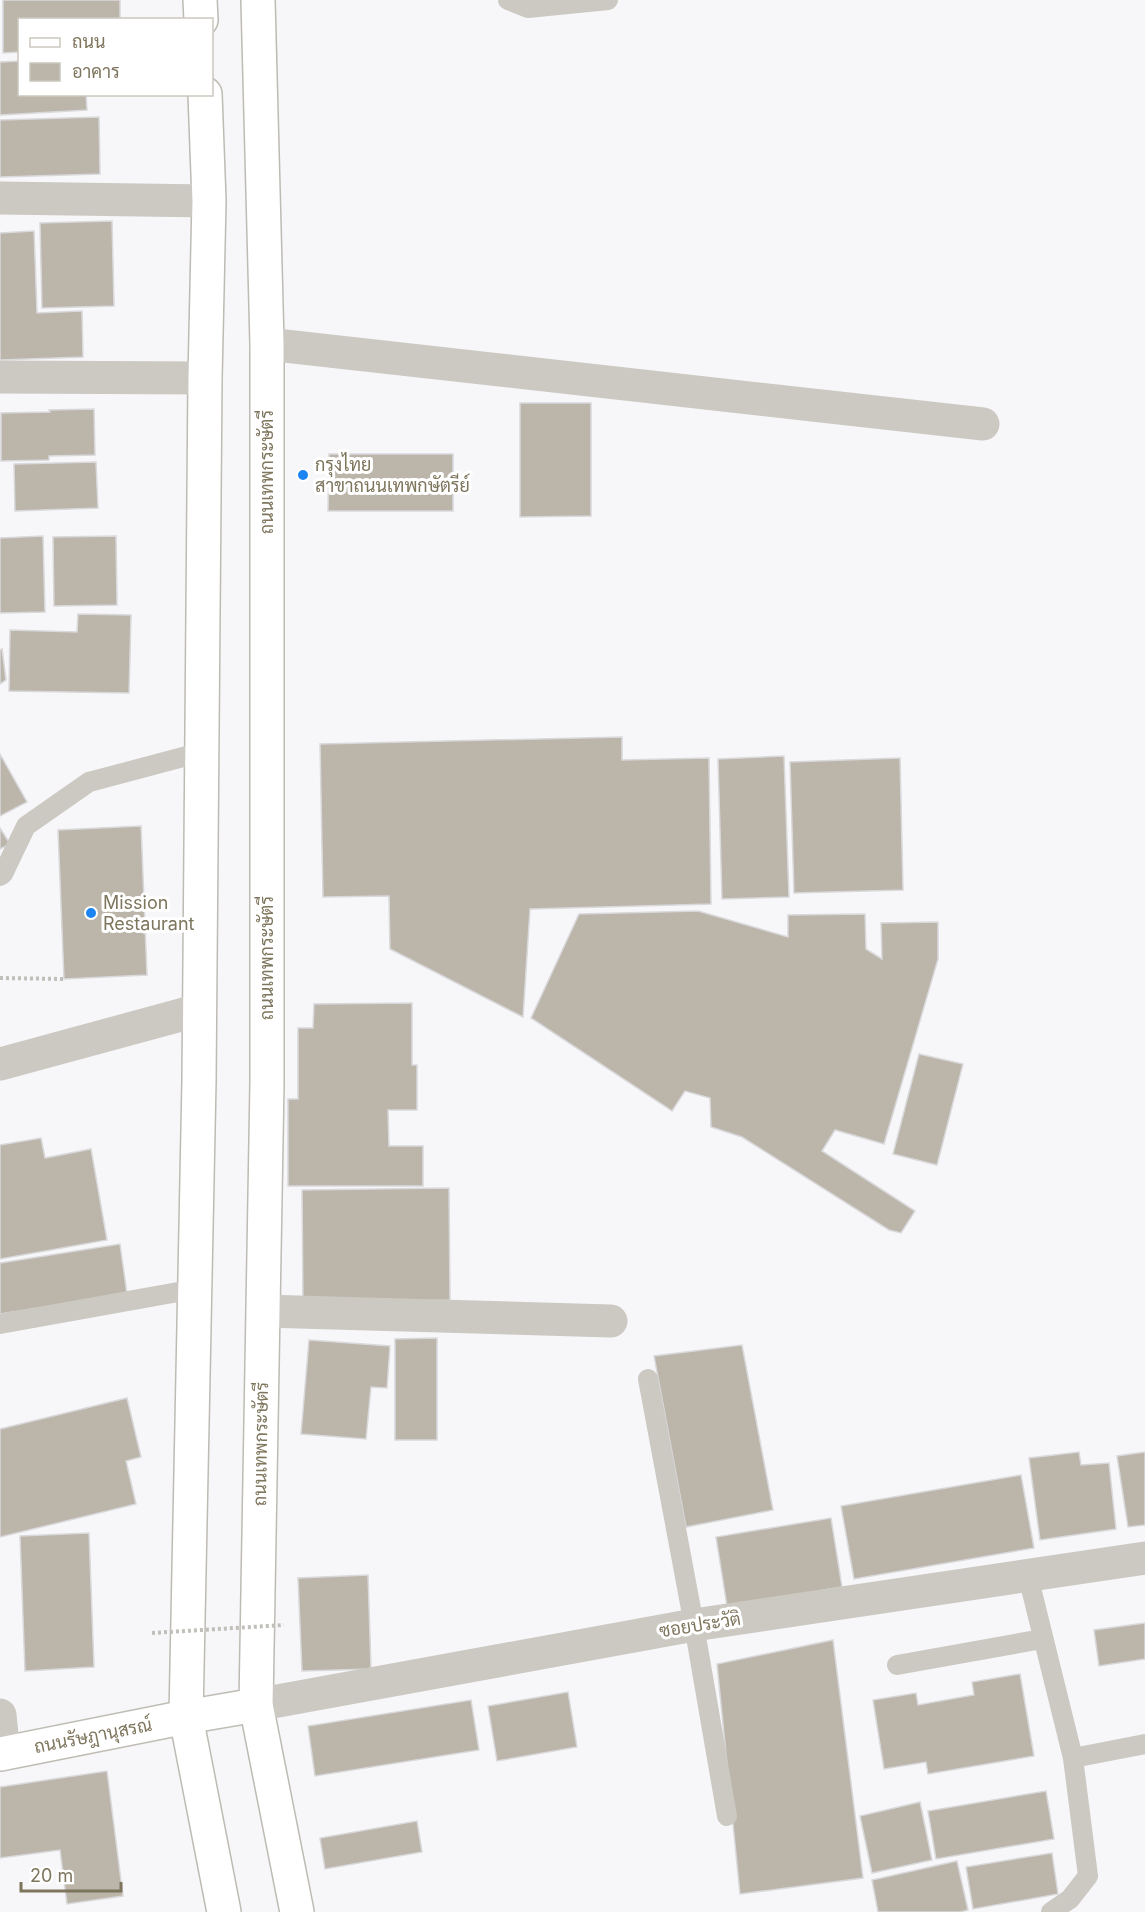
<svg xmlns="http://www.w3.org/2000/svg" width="1145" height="1912" font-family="Inter,Sarabun,sans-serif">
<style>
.building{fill:#bbb5aa;stroke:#d9d8db;stroke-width:1.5}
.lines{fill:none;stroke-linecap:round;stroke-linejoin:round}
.secondary-casing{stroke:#c0bdb4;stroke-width:36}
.primary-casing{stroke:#bebbb3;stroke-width:36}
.path{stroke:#c1bfba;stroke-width:4;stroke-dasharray:3 3;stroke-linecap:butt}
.lane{stroke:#cbc9c2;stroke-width:20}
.street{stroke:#cbc9c2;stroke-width:33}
.secondary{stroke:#fff;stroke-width:33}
.primary{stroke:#fff;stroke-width:33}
.path-bridge{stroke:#c1bfba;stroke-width:4;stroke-dasharray:3 3;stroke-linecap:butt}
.poi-dot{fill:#1d85f3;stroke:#fff;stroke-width:2}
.labels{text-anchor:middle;stroke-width:6;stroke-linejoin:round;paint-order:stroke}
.poi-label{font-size:18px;fill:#7e755d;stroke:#fff;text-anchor:start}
.street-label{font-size:18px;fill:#7e755d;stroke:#fff}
</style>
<rect width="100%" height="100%" fill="#f7f6f9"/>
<!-- building -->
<g class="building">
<polygon points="3,0 120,0 120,20 20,20 20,52 3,53"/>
<polygon points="20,61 20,94 86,94 87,110 0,115 0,62"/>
<polygon points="99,117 100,174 0,177 0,120"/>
<polygon points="112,221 114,306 42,308 40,223"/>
<polygon points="34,231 37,313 82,311 83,357 0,360 0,233"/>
<polygon points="520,403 591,403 591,516 520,517"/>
<polygon points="94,409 95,455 49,456 49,460 1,461 1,413 50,412 49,410"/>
<polygon points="329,454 453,454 453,511 328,511"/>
<polygon points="96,462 98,508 15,511 14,464"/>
<polygon points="43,536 45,612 0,613 0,538"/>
<polygon points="116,536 117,605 54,606 53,537"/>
<polygon points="78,614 131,615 129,693 9,691 10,630 77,632"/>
<polygon points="2,649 6,680 0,684 0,650"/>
<polygon points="622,737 622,760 709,758 711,904 530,909 523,1017 390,949 389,896 323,897 320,744"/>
<polygon points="0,754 27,802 0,816"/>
<polygon points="784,756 789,897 722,899 718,759"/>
<polygon points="900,758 903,890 794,893 790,762"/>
<polygon points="141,826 147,975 64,979 58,830"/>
<polygon points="0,828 10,844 0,849"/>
<polygon points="698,911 788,937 788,915 865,914 866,949 882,959 881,923 938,922 938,959 884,1144 835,1130 822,1151 915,1211 901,1233 889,1230 742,1137 711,1127 710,1098 685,1091 672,1111 531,1018 579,914"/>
<polygon points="412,1003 412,1065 417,1065 417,1110 388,1110 389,1146 423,1146 423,1186 288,1186 288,1099 298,1099 298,1028 313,1028 314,1004"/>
<polygon points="919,1054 963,1064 937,1165 893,1154"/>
<polygon points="41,1138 45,1158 91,1149 107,1240 0,1259 0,1145"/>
<polygon points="449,1188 450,1300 303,1302 302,1190"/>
<polygon points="120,1244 127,1294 0,1314 0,1263"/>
<polygon points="437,1338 437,1440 395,1440 395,1339"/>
<polygon points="309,1340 390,1346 387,1388 371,1387 366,1439 301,1434"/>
<polygon points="742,1345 773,1510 686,1527 654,1356"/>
<polygon points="127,1398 141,1457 126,1461 136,1504 0,1537 0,1429"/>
<polygon points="1079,1452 1081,1465 1109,1463 1116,1529 1040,1540 1029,1458"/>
<polygon points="1145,1452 1145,1525 1128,1527 1117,1456"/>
<polygon points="1021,1475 1034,1548 854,1579 841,1506"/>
<polygon points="831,1518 842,1587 727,1606 716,1537"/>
<polygon points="89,1533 94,1667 25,1671 20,1536"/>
<polygon points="368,1575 371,1669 302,1671 298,1578"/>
<polygon points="1145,1623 1145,1659 1099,1666 1094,1630"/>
<polygon points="833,1640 863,1878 740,1894 717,1664"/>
<polygon points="1020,1674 1034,1756 928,1774 926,1762 884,1769 873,1700 916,1693 918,1705 974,1695 972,1682"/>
<polygon points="568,1692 577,1747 497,1761 488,1706"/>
<polygon points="471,1700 479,1750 315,1776 308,1726"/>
<polygon points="107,1771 123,1896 67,1904 60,1850 0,1858 0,1787"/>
<polygon points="1046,1791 1054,1839 936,1859 928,1811"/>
<polygon points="920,1802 932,1860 872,1873 860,1816"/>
<polygon points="417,1821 422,1852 325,1869 320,1838"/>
<polygon points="1052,1853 1058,1894 973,1909 966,1867"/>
<polygon points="957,1861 968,1910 960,1912 878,1912 872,1880"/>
</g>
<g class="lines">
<!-- secondary casing -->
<g class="secondary-casing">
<polyline id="secondary" points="0,1754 186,1717 256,1705"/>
</g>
<!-- primary casing -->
<g class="primary-casing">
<g id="primary">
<polyline points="200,0 201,20"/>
<polyline points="258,0 267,344 267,1083 256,1705 297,1912"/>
<polyline points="205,94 209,201 205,378 199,1081 186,1717 224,1912"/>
</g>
</g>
<!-- path -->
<polyline class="path" points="0,978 64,979"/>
<!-- lane -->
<g class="lane">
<polyline points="508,0 528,8 608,0"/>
<polyline points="0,876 3,874 26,826 89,782 202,752"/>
<polyline points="0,1324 195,1289"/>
<polyline points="648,1379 694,1625 727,1816"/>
<polyline points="1028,1576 1073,1758 1088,1876 1070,1899 1051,1912"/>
<polyline points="897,1665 1042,1639"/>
<polyline points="1073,1758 1145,1744"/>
</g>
<!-- street -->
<g class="street">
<polyline points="0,198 209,201"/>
<polyline points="267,344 983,424"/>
<polyline points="0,377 205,378"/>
<polyline points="0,1064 199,1010"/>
<polyline points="263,1311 611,1321"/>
<polyline points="256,1705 694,1625 1145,1558"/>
<polyline points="0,1715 4,1754"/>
</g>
<!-- secondary -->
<use href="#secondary" class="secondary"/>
<!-- primary -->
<use href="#primary" class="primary"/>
<!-- path-bridge -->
<polyline class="path-bridge" points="152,1633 284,1625"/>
</g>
<!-- markers -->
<g class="poi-dot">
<circle cx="303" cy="475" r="6"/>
<circle cx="91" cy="913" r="6"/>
</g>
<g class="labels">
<!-- poi labels -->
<g class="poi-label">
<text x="315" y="471">กรุงไทย<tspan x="315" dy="21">สาขาถนนเทพกษัตรีย์</tspan></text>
<text x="103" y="909">Mission<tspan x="103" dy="21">Restaurant</tspan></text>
</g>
<!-- street labels -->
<g class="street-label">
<text transform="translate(267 472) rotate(-90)" y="6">ถนนเทพกระษัตรี</text>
<text transform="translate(267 958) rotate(-90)" y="6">ถนนเทพกระษัตรี</text>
<text transform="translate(261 1444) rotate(-89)" y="6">ถนนเทพกระษัตรี</text>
<text transform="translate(700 1625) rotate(-9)" y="6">ซอยประวัติ</text>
<text transform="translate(93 1736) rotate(-11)" y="6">ถนนรัษฎานุสรณ์</text>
</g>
</g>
<!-- legend -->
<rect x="18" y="18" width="195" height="78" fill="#ffffff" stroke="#cbc8be" stroke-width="1.5"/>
<rect x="30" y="38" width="30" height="9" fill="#ffffff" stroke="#cbc8be" stroke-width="1.5"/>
<text x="72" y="48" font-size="18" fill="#7e755d">ถนน</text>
<rect x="30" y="63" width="30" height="18" fill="#bbb5aa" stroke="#cbc8be" stroke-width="1.5"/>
<text x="72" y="78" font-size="18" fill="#7e755d">อาคาร</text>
<!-- scale -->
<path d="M21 1882v9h100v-9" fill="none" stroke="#7e755d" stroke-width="3"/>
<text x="30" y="1882" font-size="18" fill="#7e755d" stroke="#ffffff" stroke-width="4.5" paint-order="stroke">20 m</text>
</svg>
